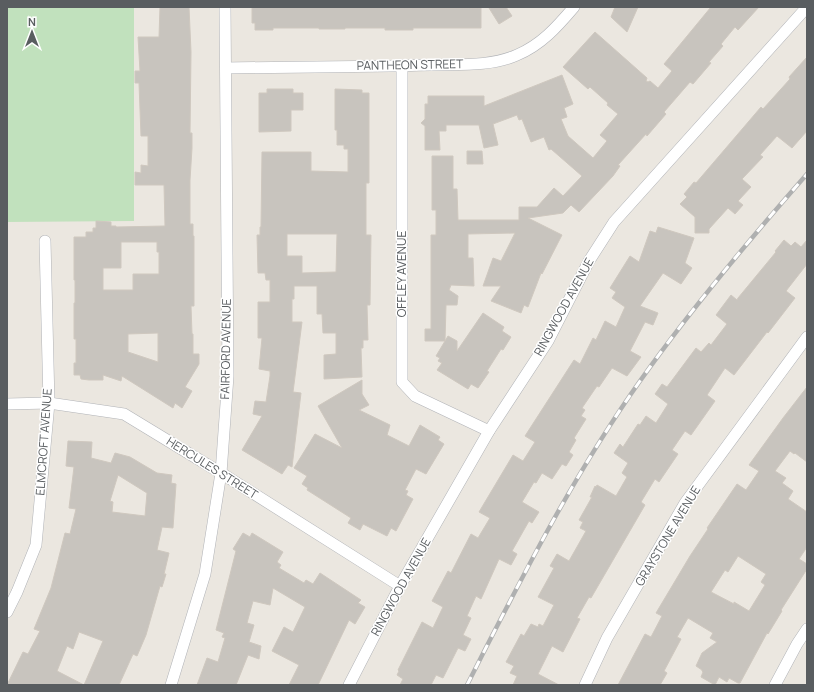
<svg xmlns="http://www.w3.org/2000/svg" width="814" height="692" font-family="Manrope,sans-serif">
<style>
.green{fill:#c1e1bd}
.building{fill:#c8c4be;stroke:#cfc8bf;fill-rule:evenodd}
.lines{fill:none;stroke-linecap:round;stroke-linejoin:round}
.street-casing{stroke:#b1b3b7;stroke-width:12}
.street{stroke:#fff;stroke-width:11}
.rail-casing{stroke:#afb0b0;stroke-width:4.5}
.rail{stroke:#fff;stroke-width:3;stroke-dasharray:9;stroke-linecap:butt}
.labels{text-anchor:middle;stroke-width:3;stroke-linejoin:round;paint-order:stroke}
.street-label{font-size:12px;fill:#595d60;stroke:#fff}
</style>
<rect width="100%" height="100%" fill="#ebe7e0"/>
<!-- green -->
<polygon class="green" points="7,7 134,7 134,221 7,222"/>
<!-- building -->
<g class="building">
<path d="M160,7H189L191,52L190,133H192V148L190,180V224H193V236H194V306H191L192,334H193V354H199V364L185,387L192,391L182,408L175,403L173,408L122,376L121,381L103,375V380H89L81,379L80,375H74V363H76V339H74V303H75V280H74V237H86V232H93V228H96V221L111,222V226H116V227L165,226L164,185H135V172L141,173V165L148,166V136H141L139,83H135V71H140L138,37H159ZM121,242H157V252H159V274H133V290H103V268H121ZM158,333V362L128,352V334Z"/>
<polygon points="252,7 481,8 481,28 413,28 413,30 385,30 385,28 345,28 345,29 319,29 319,28 273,28 273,30 255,30 255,23 252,23"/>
<polygon points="491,7 506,7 512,16 499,24 489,8 491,8"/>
<polygon points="615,7 638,7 627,32 611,17"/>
<polygon points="711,7 759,7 738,30 735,27 721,44 723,46 709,62 711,63 693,84 690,82 664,112 666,114 647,136 646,134 618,165 620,166 613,176 579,212 571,205 563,213 528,218 562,235 542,274 541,273 528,307 524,305 521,313 491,301 501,286 483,286 493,258 501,261 515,233 468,234 468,258 473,258 474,286 451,285 449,290 458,296 457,305 446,305 445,341 448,336 457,341 457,351 483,313 504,327 502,331 511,337 503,350 501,349 487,371 489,372 478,388 471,384 468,389 437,370 442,363 438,361 440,358 436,356 445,341 425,341 425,329 431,329 431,235 436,235 436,210 432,210 432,156 453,156 453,189 457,189 458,220 519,220 519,207 537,207 554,188 563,196 582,176 551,149 549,150 544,137 531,142 522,119 519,120 517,115 493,124 498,145 484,148 479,125 446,125 446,131 439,131 440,150 425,150 425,126 421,123 425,119 425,104 428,104 428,96 484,96 484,106 562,75 573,104 564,108 567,117 561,119 568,136 593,158 607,141 600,135 618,114 607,105 608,103 590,87 588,89 563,67 595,32 647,78 646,81 648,82 650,81 658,88 672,71 664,64"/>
<polygon points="807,57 807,131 792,148 777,136 760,155 763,157 742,179 751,187 738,201 743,205 735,214 728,208 709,229 709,233 695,233 695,217 680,204 687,197 684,194 694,182 696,183 761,107 763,109 790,79 789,77"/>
<polygon points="267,89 293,89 293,93 303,93 303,110 291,110 291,131 259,132 259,93 267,93"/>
<path d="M335,89L362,90V93H369V183H366V235H371L370,305H367L368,340H363V348H361L362,377L324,379V355L336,354V333H323L322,314H317V286H294V299H292V322H302L293,392L301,393L292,467L288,465L282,474L242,450L262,416L253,414L255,401L266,402L270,376V371L259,369L262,338H258V302H270V280H266L265,273H258L257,235H260V227H261L262,152H311V171L348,172V149H344V145H337V130H335ZM287,234H337L336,272L302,273V256H287Z"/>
<polygon points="467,151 482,151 483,164 467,164"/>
<polygon points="658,227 694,238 685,263 692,268 681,284 663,273 640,306 658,313 653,325 645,322 630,351 641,357 627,376 612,368 599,387 597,386 582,408 585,410 581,416 586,419 574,438 576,440 569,452 573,455 566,466 562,464 552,479 542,473 536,483 534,482 522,502 539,512 532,523 529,521 512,551 517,554 511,565 499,559 481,599 476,596 467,616 471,618 463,635 471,639 465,651 458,648 443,678 436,675 431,685 400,685 403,679 397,675 399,671 398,670 422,622 433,628 443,607 432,601 448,571 451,573 471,534 478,538 490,518 479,512 513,455 523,461 535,442 525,436 574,360 580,364 593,338 596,340 605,321 616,327 625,307 612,298 616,292 610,288 630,256 639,262 650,231 656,233"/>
<polygon points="784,240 791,246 795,242 801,247 807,240 807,264 786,291 795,298 768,333 767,332 734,375 725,368 707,395 715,401 691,435 685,431 672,450 678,454 659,482 655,479 641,502 645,505 591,598 589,597 577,618 580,619 563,652 552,646 538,674 559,685 513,685 517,676 510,673 514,666 506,662 521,634 524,636 531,624 538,627 539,624 543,626 554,605 538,597 554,568 550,566 557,554 569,561 586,531 580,528 583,522 579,520 592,497 590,497 595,486 596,487 597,485 616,496 627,477 622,473 628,463 614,453 620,444 623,447 638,424 640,425 646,416 656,423 668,404 655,394 662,384 667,387 696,348 701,352 709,343 711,345 727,324 716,315 731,295 737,300 738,298 776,252 775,251"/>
<polygon points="362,380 362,394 369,405 359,410 390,425 387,435 409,446 420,425 440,437 438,440 444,444 426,474 416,469 405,490 408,491 406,495 413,499 396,531 391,528 387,536 363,524 360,530 348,523 351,518 307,490 308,488 302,484 307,476 294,468 315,434 342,448 318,406"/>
<path d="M807,387V462L795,453L794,454L790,451L775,471L786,478L782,483L793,491L788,499L807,512V547L799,559L807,564V569L781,610L782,611L768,634L767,633L740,683H738L729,678L727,682L719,677L715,685L701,677L703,672L702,671V670L696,666L702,653L717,642L710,638L713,633L688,618L677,637L681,639L664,671L667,673L660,685H618L645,634L651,637L662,616L656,613L690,556L708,529L707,528L737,484L746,490L759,471L749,465L783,418ZM738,556L766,574L761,582L765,585L749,611L734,602V604L711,592L725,570L728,572Z"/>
<path d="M68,441L92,442L91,458L111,463L115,453L130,457L157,473L172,475L171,483L176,484L173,528L162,527L157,550L169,553L164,574H166L162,587L160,586L146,635L137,656L133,654L119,685H7L23,652L28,654L40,631L34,629L51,588L65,533L70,534L76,509L69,508L74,467L66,466ZM118,475L147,493L145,516L112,512L113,502L110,501ZM79,632L103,641L84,685L57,671L67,646L73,649Z"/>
<polygon points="243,533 250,537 252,533 283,552 277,562 281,565 279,568 304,583 306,580 313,584 320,573 361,600 358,603 365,607 355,624 349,620 318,685 289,685 299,665 272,651 284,627 293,632 305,607 273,588 270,605 253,601 247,623 254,625 249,642 261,646 259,659 248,655 236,685 197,685 207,658 218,662 225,638 222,637 224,633 216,630 236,551 233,549"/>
</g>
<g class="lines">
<!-- street casing -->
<g class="street-casing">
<g id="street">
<polyline points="402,65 402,382 415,396 489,431"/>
<path d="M226,68C294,67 362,67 430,65C458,64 490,67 517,55C541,45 557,27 574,7"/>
<polyline points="7,404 49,403 124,414 221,473 400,586"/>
<polyline points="7,612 17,592 36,545 49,403 45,241"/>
<polyline points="171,685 205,574 221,473 228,376 225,7"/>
<polyline points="349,685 400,586 489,431 548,341 589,261 614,222 807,7"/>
<polyline points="585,685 607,638 685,503 807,337"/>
<polyline points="775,685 797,644 807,629"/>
</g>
</g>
<!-- street -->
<use href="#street" class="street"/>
<!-- rail casing -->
<g class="rail-casing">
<path id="rail" d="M467,685C520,581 572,477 640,381C691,309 749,240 807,174"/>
</g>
<!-- rail -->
<use href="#rail" class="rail"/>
</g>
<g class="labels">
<!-- street labels -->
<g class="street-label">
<text transform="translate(410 65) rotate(-1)" y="4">PANTHEON STREET</text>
<text transform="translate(402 274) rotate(-90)" y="4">OFFLEY AVENUE</text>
<text transform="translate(564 307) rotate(-61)" y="4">RINGWOOD AVENUE</text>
<text transform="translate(226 349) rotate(-89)" y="4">FAIRFORD AVENUE</text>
<text transform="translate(44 442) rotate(-86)" y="4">ELMCROFT AVENUE</text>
<text transform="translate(212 468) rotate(32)" y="4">HERCULES STREET</text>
<text transform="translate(668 536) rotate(-59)" y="4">GRAYSTONE AVENUE</text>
<text transform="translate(401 587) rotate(-61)" y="4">RINGWOOD AVENUE</text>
</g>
</g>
<!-- border -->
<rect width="814" height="692" fill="none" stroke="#595d60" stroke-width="16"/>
<!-- north arrow -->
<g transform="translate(32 32)" stroke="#ffffff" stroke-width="3" paint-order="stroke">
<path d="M0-3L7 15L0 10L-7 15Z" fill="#595d60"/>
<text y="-6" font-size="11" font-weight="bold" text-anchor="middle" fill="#595d60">N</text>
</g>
</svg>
